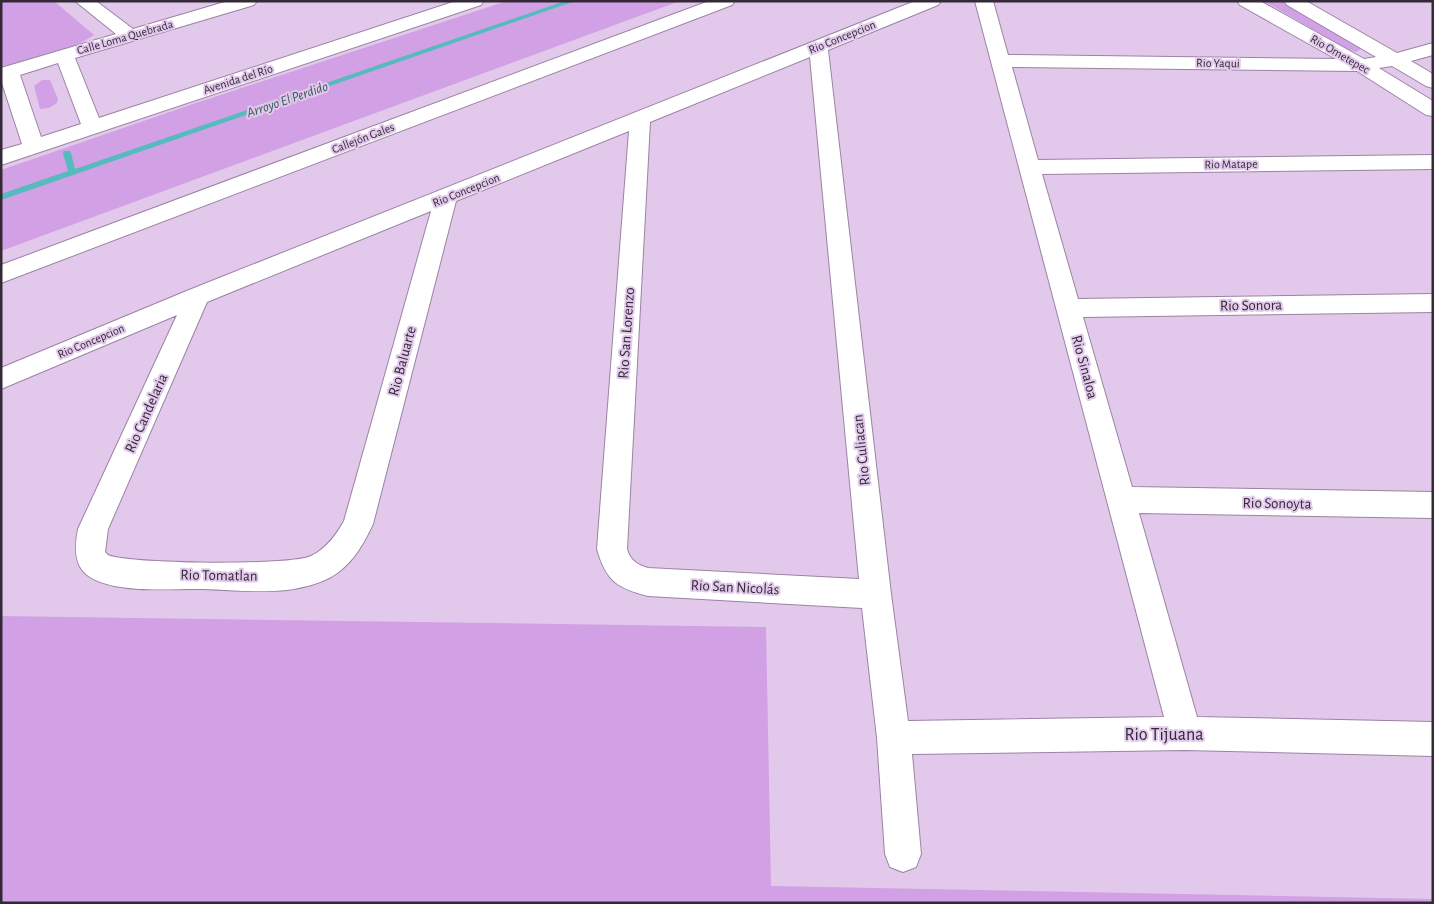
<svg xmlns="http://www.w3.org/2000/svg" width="1434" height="904" font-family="'Alegreya Sans',sans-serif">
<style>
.green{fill:#d2a0e4}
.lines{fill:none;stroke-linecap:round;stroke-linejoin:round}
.stream{fill:#55bbbd;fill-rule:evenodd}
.minor-casing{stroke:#9a83a3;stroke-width:2}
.minor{fill:#fff;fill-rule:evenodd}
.labels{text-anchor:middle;stroke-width:4;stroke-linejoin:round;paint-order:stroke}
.far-street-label{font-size:12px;fill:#332937;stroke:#e2c9eb}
.far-water-label{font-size:14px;font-style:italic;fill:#375757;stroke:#e2c9eb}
.street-label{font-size:15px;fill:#332937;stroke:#e2c9eb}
.near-street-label{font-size:18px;fill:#332937;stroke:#e2c9eb}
</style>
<rect width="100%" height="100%" fill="#e2c9eb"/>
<!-- green -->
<g class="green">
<polygon points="1,1 54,1 94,35 79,44 10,65 1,66"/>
<polygon points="507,1 680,1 1,251 1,170 190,105"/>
<polygon points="1264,1 1281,1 1361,45 1361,49 1356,52 1347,49"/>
<polygon points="42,80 50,80 58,99 57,103 49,108 40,109 34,86"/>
<polygon points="1,616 766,627 771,886 1433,899 1433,903 1,903"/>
</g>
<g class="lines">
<!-- stream -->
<polygon class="stream" points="565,1 575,1 1,200 1,194 68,171 63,153 64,151 70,151 71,153 75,169"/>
<!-- minor casing -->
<g class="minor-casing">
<g id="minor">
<path d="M75,1H96L133,29L228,1H257L254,5L75,58L99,118L456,1H484L481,5L1,165V150L22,144L1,80V68L116,34ZM58,63L81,124L41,137L20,75Z"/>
<polygon points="709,1 735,1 732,5 1,283 1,265"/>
<path d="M915,1H941L938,5L828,50L891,594L908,721L1164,717L975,1H993L1008,55L1336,59L1240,5L1237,1H1260L1364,59L1376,57L1287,5L1284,1H1306L1397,53L1433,43V55L1411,61L1433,74V88L1426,86L1392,66L1379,68L1433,101V116L1426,115L1357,71L1012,67L1038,160L1433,155V169L1042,174L1078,299L1433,294V312L1083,317L1132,487L1433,492V518L1139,513L1197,717L1433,722V756L1185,750L912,754L921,854L916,867L903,872L890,867L885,854L877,738L862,608L648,596C617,588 606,581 597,549L629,131L456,201L373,524C363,545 352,565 331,577C318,584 302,588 287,590C260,593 231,590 203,589C172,588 114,595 87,575C73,564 75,544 78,529L177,315L1,389V368L189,290ZM810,57L859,579L648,568C637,565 630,560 627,549L650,122ZM431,211L344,521C336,535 326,549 311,556C291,566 127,564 108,555L105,552L108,529L207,302Z"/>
</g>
</g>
<!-- minor -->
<use href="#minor" class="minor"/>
</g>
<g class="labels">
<!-- far-street labels -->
<g class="far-street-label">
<text transform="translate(125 37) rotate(-16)" y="4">Calle Loma Quebrada</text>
<text transform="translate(842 37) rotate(-22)" y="4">Rio Concepcion</text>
<text transform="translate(1340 54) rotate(30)" y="4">Rio Ometepec</text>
<text transform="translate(1218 63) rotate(1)" y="4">Rio Yaqui</text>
<text transform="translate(238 79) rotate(-18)" y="4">Avenida del Río</text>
<text transform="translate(363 138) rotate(-21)" y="4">Callejón Gales</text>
<text transform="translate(1231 164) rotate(-1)" y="4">Rio Matape</text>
<text transform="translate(466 190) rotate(-22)" y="4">Rio Concepcion</text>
<text transform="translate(91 341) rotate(-23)" y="4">Rio Concepcion</text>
</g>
<!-- far-water labels -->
<g class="far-water-label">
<text transform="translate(287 99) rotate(-19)" y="5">Arroyo El Perdido</text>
</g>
<!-- street labels -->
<g class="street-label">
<text transform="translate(1251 305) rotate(-1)" y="5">Rio Sonora</text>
<text transform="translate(626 333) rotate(-86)" y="5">Rio San Lorenzo</text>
<text transform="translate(402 361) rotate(-75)" y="5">Rio Baluarte</text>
<text transform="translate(1085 367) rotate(75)" y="5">Rio Sinaloa</text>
<text transform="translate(146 413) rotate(-66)" y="5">Rio Candelaria</text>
<text transform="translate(861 450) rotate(-96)" y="5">Rio Culiacan</text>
<text transform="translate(1277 503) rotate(1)" y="5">Rio Sonoyta</text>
<text transform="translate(219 575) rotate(1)" y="5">Rio Tomatlan</text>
<text transform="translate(735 587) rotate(3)" y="5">Rio San Nicolás</text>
</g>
<!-- near-street labels -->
<g class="near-street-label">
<text x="1164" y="740">Rio Tijuana</text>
</g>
</g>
<!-- border -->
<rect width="1434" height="904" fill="none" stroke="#332937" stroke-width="5"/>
</svg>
